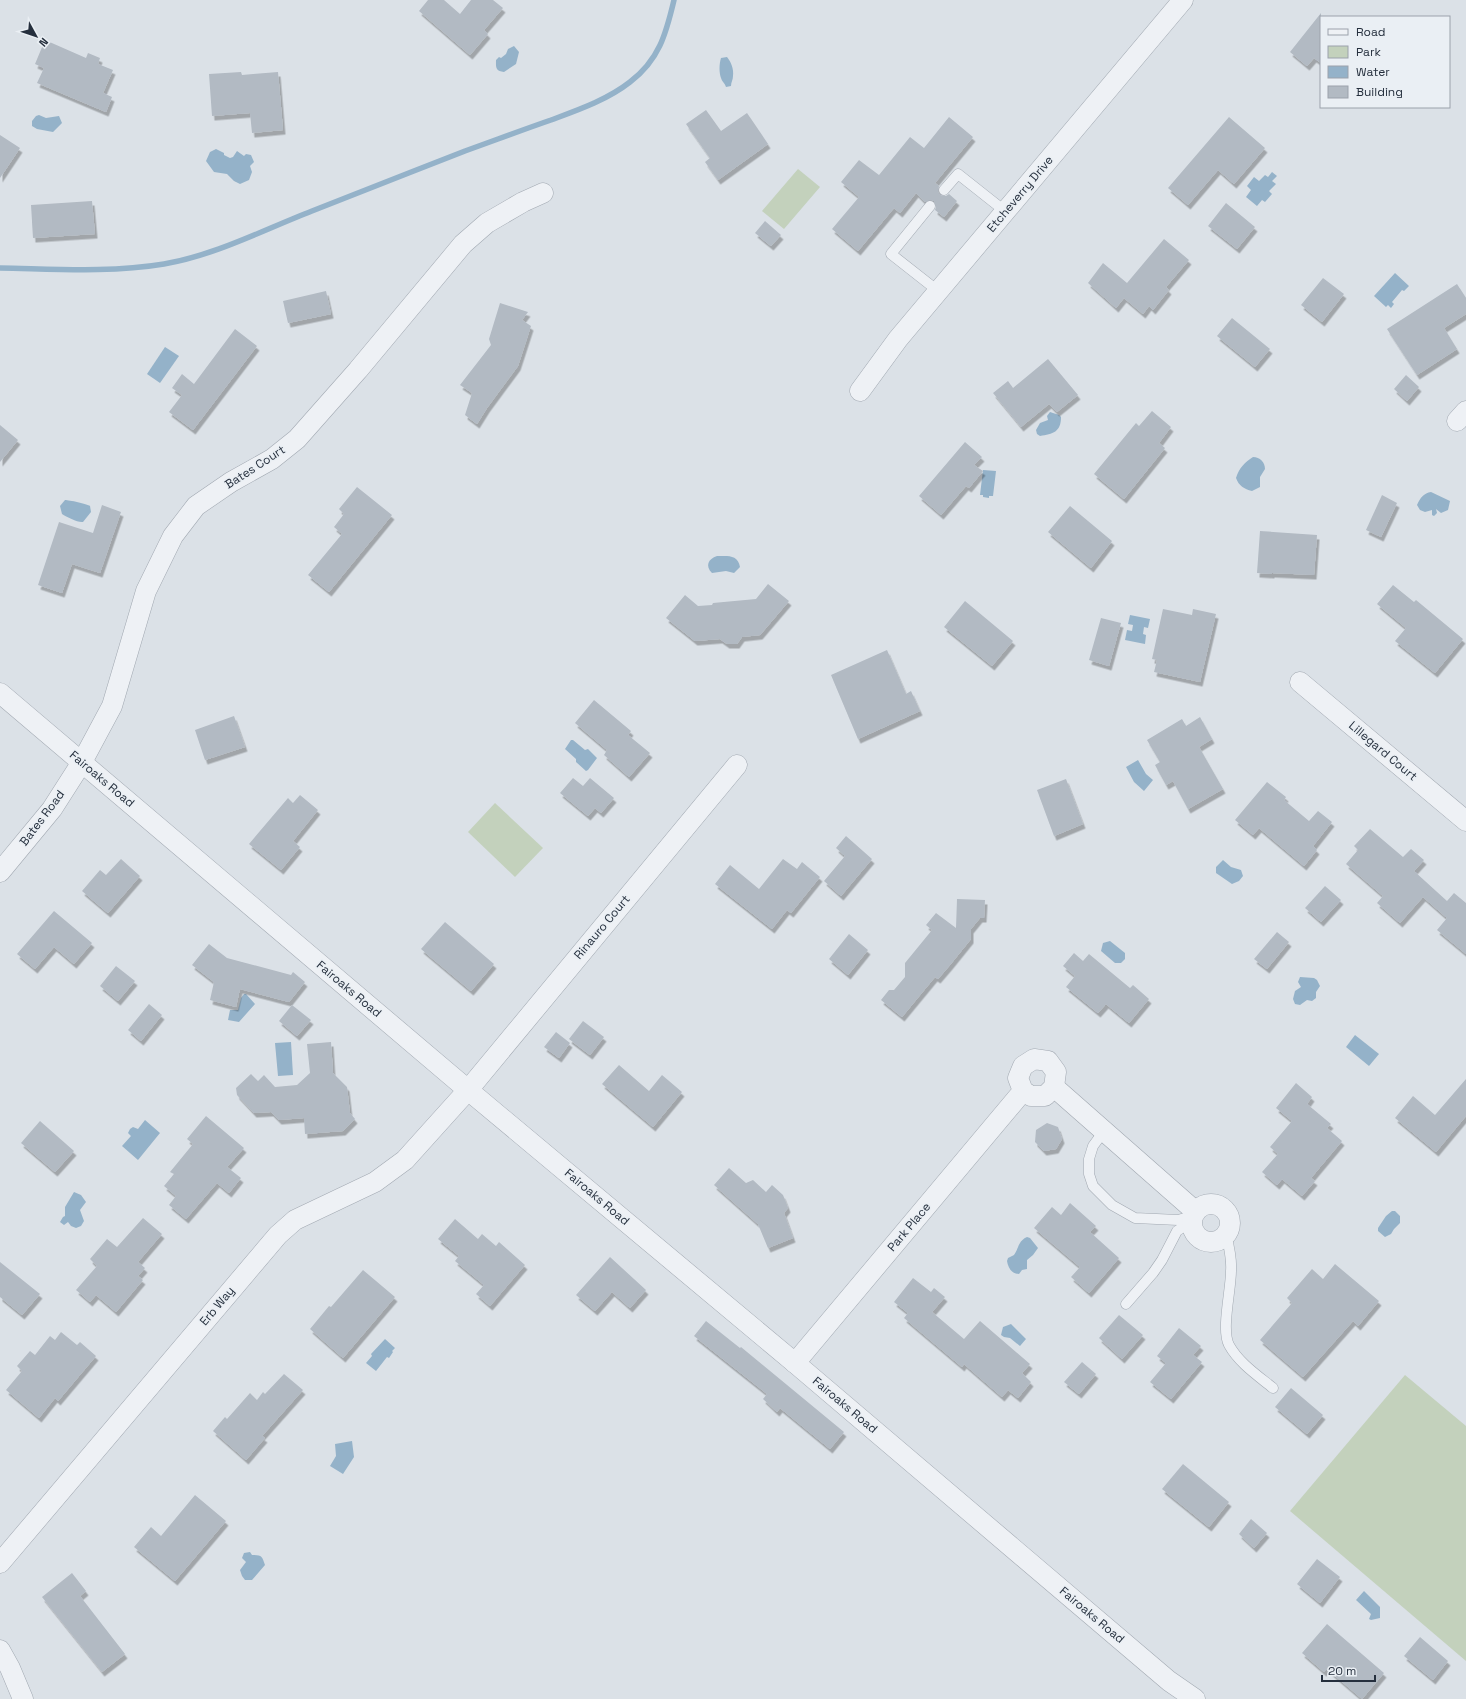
<svg xmlns="http://www.w3.org/2000/svg" width="1466" height="1699" font-family="'Space Grotesk',sans-serif">
<style>
.green{fill:#c3d1bc}
.water{fill:#94b2c9}
.lines{fill:none;stroke-linecap:round;stroke-linejoin:round}
.stream{stroke:#94b2c9;stroke-width:5.5}
.building{fill:#b2bac3;filter:url(#shadow)}
.lane-casing{stroke:#a1a8b1;stroke-width:11}
.street-casing{stroke:#a1a8b1;stroke-width:21}
.lane{stroke:#eef1f5;stroke-width:10}
.street{stroke:#eef1f5;stroke-width:20}
.labels{text-anchor:middle;stroke-width:3;stroke-linejoin:round;paint-order:stroke}
.street-label{font-size:12px;fill:#252f3d;stroke:#eaeff4}
</style>
<defs>
<filter id="shadow"><feDropShadow dx="2.5" dy="4.5" stdDeviation="0" flood-color="#0004"/></filter>
</defs>
<rect width="100%" height="100%" fill="#dbe1e7"/>
<!-- green -->
<g class="green">
<polygon points="798,169 820,187 784,229 762,211"/>
<polygon points="495,803 543,848 515,877 468,832"/>
<polygon points="1405,1375 1466,1426 1466,1661 1290,1511"/>
</g>
<!-- water -->
<g class="water">
<path d="M514,46L519,52L516,64L504,72C495,71 496,67 496,60L499,57L501,58L506,54L508,49Z"/>
<path d="M727,57C731,62 734,69 733,76C733,80 731,82 731,86L726,87C725,83 722,82 721,78C719,73 719,64 721,58Z"/>
<polygon points="39,115 46,118 59,116 62,123 53,132 37,129 32,126 32,121 36,116"/>
<polygon points="216,149 224,153 224,155 230,158 233,157 237,151 244,156 246,154 251,155 254,162 250,166 252,172 249,180 240,184 234,181 227,174 214,172 206,161 210,152"/>
<polygon points="1272,172 1277,176 1272,181 1276,184 1269,191 1272,194 1265,202 1262,200 1257,206 1246,197 1251,190 1247,186 1254,177 1259,181 1265,175 1268,177"/>
<polygon points="1395,273 1409,286 1404,291 1402,290 1392,302 1394,304 1391,308 1388,305 1386,307 1374,296"/>
<polygon points="165,347 179,356 160,383 147,374"/>
<path d="M1050,412L1059,415L1061,417C1061,432 1053,434 1040,436L1037,434L1036,430L1040,423L1048,420L1047,416Z"/>
<path d="M1253,457C1260,457 1265,462 1265,469L1260,477V487L1252,491C1244,489 1239,486 1236,478C1239,468 1245,462 1253,457Z"/>
<polygon points="983,470 996,471 993,496 989,496 989,498 983,497 983,495 980,495"/>
<path d="M1431,492L1450,501L1448,510L1441,513L1436,509L1437,513L1434,516L1432,515V510L1425,512L1420,510L1417,505C1420,498 1424,493 1431,492Z"/>
<path d="M65,500C69,500 87,504 90,506L91,512L83,522C78,523 67,517 62,514L60,506Z"/>
<path d="M717,556C727,556 738,554 740,567L734,573L726,571L712,573C705,566 708,559 717,556Z"/>
<polygon points="1130,615 1150,619 1148,628 1144,627 1143,634 1146,635 1145,644 1125,640 1127,630 1132,631 1133,625 1128,624"/>
<polygon points="571,740 573,740 585,750 588,749 597,758 588,770 586,771 576,762 576,759 565,749"/>
<polygon points="1138,760 1146,774 1153,780 1144,791 1134,782 1126,767"/>
<polygon points="1223,860 1231,867 1241,870 1243,876 1239,881 1232,884 1216,873 1216,867"/>
<polygon points="1110,941 1125,953 1125,959 1121,963 1115,963 1101,951 1103,943"/>
<polygon points="1300,977 1314,978 1317,980 1320,986 1316,992 1316,998 1312,1001 1307,1000 1300,1005 1295,1004 1293,999 1295,991 1301,987 1298,982"/>
<polygon points="244,994 246,994 255,1004 239,1022 228,1020 230,1010 238,1010 241,998"/>
<polygon points="1355,1035 1379,1054 1369,1066 1346,1047"/>
<polygon points="291,1042 293,1075 278,1076 275,1043"/>
<polygon points="145,1120 160,1133 138,1160 122,1146 131,1136 128,1133 130,1129 133,1127 138,1129"/>
<polygon points="74,1192 81,1195 86,1202 80,1210 84,1221 81,1226 76,1228 71,1226 68,1222 64,1225 60,1222 63,1217 65,1216 65,1207"/>
<polygon points="1392,1211 1395,1211 1400,1216 1400,1223 1394,1229 1391,1234 1385,1237 1378,1231 1378,1228 1386,1216"/>
<path d="M1027,1237L1030,1238L1038,1248L1033,1255L1027,1260V1269L1022,1270L1019,1274C1012,1274 1008,1268 1007,1261L1008,1258L1014,1255C1019,1248 1018,1241 1027,1237Z"/>
<polygon points="1011,1324 1026,1339 1020,1346 1010,1338 1004,1337 1001,1335 1003,1327"/>
<polygon points="385,1339 395,1348 392,1351 393,1352 389,1358 387,1357 376,1371 366,1363 372,1356 371,1354"/>
<polygon points="352,1441 354,1457 343,1474 330,1466 336,1456 335,1444"/>
<path d="M250,1552L252,1555C262,1555 262,1556 265,1565L252,1580H245L242,1576L240,1570L246,1562L242,1558L244,1553Z"/>
<polygon points="1364,1591 1380,1607 1380,1618 1371,1620 1369,1619 1371,1614 1356,1600"/>
</g>
<g class="lines">
<!-- stream -->
<path class="stream" d="M0,268C55,269 110,273 164,264C216,255 263,230 312,211C362,191 414,171 465,151C493,141 522,130 551,120C578,110 607,100 630,82C659,60 666,34 674,0"/>
</g>
<!-- building -->
<g class="building">
<polygon points="428,0 444,0 460,14 471,0 493,0 503,8 484,30 488,34 470,55 419,11"/>
<polygon points="1321,13 1321,63 1314,58 1307,66 1290,52"/>
<polygon points="45,40 86,58 88,53 100,58 98,64 113,70 103,93 112,97 106,112 37,83 44,68 35,64"/>
<polygon points="241,72 242,75 278,72 283,130 252,133 250,113 212,116 209,74"/>
<polygon points="706,110 721,131 747,113 768,144 718,180 705,162 710,158 686,124"/>
<polygon points="949,117 973,137 935,183 939,186 938,192 940,195 946,196 949,194 957,201 944,217 935,210 936,207 934,201 931,200 925,202 916,193 900,213 894,208 858,251 832,229 859,197 841,182 859,160 879,175 910,137 924,148"/>
<polygon points="1229,117 1265,148 1234,184 1218,170 1188,205 1168,188"/>
<polygon points="0,135 20,148 0,178"/>
<polygon points="92,201 95,234 33,238 31,205"/>
<polygon points="1226,203 1255,227 1237,249 1208,226"/>
<polygon points="765,221 781,235 771,246 755,233"/>
<polygon points="1164,239 1189,260 1166,287 1169,290 1153,310 1149,306 1143,314 1124,298 1116,308 1088,283 1103,263 1127,283"/>
<polygon points="1323,278 1344,294 1322,322 1301,305"/>
<polygon points="1457,284 1466,298 1466,314 1444,328 1457,349 1417,375 1387,329"/>
<polygon points="326,291 331,314 288,323 283,301"/>
<polygon points="500,303 528,312 522,320 531,326 518,366 487,408 477,424 465,415 472,393 460,385 491,345 489,339"/>
<polygon points="1232,318 1270,349 1255,367 1217,336"/>
<polygon points="235,329 257,346 193,430 169,412 182,395 172,388 182,374 194,384"/>
<polygon points="1048,359 1078,395 1057,412 1049,404 1021,427 993,393 1008,381 1013,388"/>
<polygon points="1406,375 1419,387 1407,401 1394,389"/>
<polygon points="1152,411 1171,427 1159,443 1165,448 1124,499 1094,474 1136,423 1139,426"/>
<polygon points="0,425 18,440 0,462"/>
<polygon points="965,442 982,457 974,465 983,471 969,488 966,486 941,515 919,496"/>
<polygon points="357,487 392,515 329,592 308,575 342,534 334,527 344,514 339,509"/>
<polygon points="1382,495 1397,503 1381,537 1366,530"/>
<polygon points="102,505 121,512 100,573 72,564 62,593 38,585 59,522 93,533"/>
<polygon points="1070,506 1112,541 1091,568 1048,532"/>
<polygon points="1260,531 1317,535 1314,575 1272,573 1272,574 1257,573"/>
<polygon points="768,584 789,601 760,635 742,637 737,644 727,644 720,639 695,641 666,618 685,595 698,606 712,605 713,603 756,599"/>
<polygon points="1393,585 1414,602 1416,600 1463,639 1435,673 1395,641 1406,628 1377,604"/>
<polygon points="965,601 1013,641 992,666 944,627"/>
<polygon points="1163,609 1192,615 1193,609 1216,614 1200,682 1154,672 1157,660 1152,659"/>
<polygon points="1101,618 1121,623 1109,666 1089,660"/>
<polygon points="887,650 906,694 911,691 920,711 858,739 831,675"/>
<polygon points="594,700 631,731 628,735 650,753 629,777 604,755 607,750 575,723"/>
<polygon points="234,716 245,747 205,760 195,730"/>
<polygon points="1200,717 1212,739 1199,747 1223,789 1188,809 1173,781 1166,785 1155,765 1160,762 1147,740 1182,719 1186,726"/>
<polygon points="573,778 583,786 590,778 614,798 601,813 595,808 588,816 560,793"/>
<polygon points="1066,779 1083,824 1054,836 1037,790"/>
<polygon points="1267,782 1286,797 1284,800 1309,821 1318,811 1332,822 1313,846 1317,850 1304,866 1259,828 1253,835 1235,820"/>
<polygon points="300,795 318,810 293,841 300,847 281,870 249,844 288,798 293,803"/>
<polygon points="1370,829 1403,857 1411,849 1424,860 1414,871 1447,901 1454,893 1466,903 1466,954 1437,930 1447,918 1423,897 1400,923 1377,903 1383,896 1346,864 1358,850 1354,846"/>
<polygon points="846,836 872,859 841,896 824,881 845,856 836,848"/>
<polygon points="121,859 140,876 108,913 82,891 100,870 106,875"/>
<polygon points="783,859 797,869 802,862 820,877 791,913 787,910 772,929 715,884 730,865 759,889"/>
<polygon points="1325,886 1341,900 1321,922 1305,908"/>
<polygon points="957,899 985,900 984,918 980,918 971,929 971,939 950,965 938,979 935,977 902,1017 881,1000 889,990 894,990 905,977 905,963 932,930 926,925 936,913 956,928"/>
<polygon points="54,911 92,943 74,964 54,947 35,969 17,954"/>
<polygon points="445,922 494,964 471,991 421,949"/>
<polygon points="1277,932 1289,942 1267,969 1254,959"/>
<polygon points="849,934 868,950 848,975 829,959"/>
<polygon points="209,944 227,958 291,975 293,972 305,982 289,1002 240,989 236,1007 210,1000 214,982 192,965"/>
<polygon points="1074,953 1083,961 1089,954 1130,988 1133,985 1149,999 1129,1023 1106,1004 1098,1013 1066,987 1075,976 1063,966"/>
<polygon points="116,966 135,981 118,1001 100,986"/>
<polygon points="149,1004 162,1015 141,1041 128,1030"/>
<polygon points="292,1005 311,1020 297,1036 279,1021"/>
<polygon points="583,1021 604,1037 590,1055 569,1039"/>
<polygon points="556,1032 570,1043 559,1058 544,1047"/>
<polygon points="331,1042 333,1073 347,1087 350,1113 355,1119 343,1131 305,1134 304,1118 279,1120 271,1112 254,1113 237,1095 236,1088 251,1074 258,1081 264,1075 275,1087 297,1085 310,1073 307,1044"/>
<polygon points="619,1065 649,1091 662,1075 682,1092 653,1127 602,1084"/>
<polygon points="1466,1079 1466,1116 1436,1152 1395,1118 1413,1096 1435,1115"/>
<polygon points="1296,1083 1312,1097 1307,1104 1331,1124 1327,1128 1342,1141 1311,1178 1315,1181 1302,1196 1282,1179 1277,1185 1262,1172 1278,1154 1270,1147 1292,1121 1276,1108"/>
<polygon points="206,1116 244,1148 227,1167 241,1178 229,1193 217,1183 186,1219 169,1205 176,1196 164,1186 174,1174 170,1172 193,1144 187,1139"/>
<polygon points="40,1121 74,1151 55,1172 21,1143"/>
<polygon points="1047,1123 1058,1127 1062,1139 1056,1149 1044,1151 1035,1142 1036,1130"/>
<polygon points="729,1168 746,1183 753,1180 766,1192 772,1185 783,1195 788,1208 784,1213 793,1238 768,1248 758,1224 714,1185"/>
<polygon points="1070,1203 1096,1226 1090,1232 1119,1258 1089,1293 1071,1277 1080,1267 1034,1228 1052,1207 1061,1215"/>
<polygon points="143,1218 162,1234 138,1262 145,1268 138,1276 143,1280 116,1312 96,1295 90,1302 76,1290 97,1266 90,1259 107,1239 117,1247"/>
<polygon points="455,1219 478,1239 482,1234 496,1246 499,1242 525,1265 490,1306 476,1294 484,1285 455,1261 459,1256 438,1239"/>
<polygon points="610,1257 646,1290 630,1308 612,1292 595,1311 576,1295"/>
<polygon points="0,1262 40,1294 22,1315 0,1297"/>
<polygon points="1335,1264 1379,1301 1358,1326 1353,1321 1303,1377 1260,1340 1292,1303 1287,1298 1312,1269 1323,1279"/>
<polygon points="363,1270 395,1297 343,1358 310,1329 329,1306 331,1307"/>
<polygon points="913,1278 931,1292 934,1288 945,1297 932,1312 964,1339 980,1321 1030,1364 1022,1373 1031,1382 1018,1398 1008,1390 1002,1397 964,1364 962,1367 904,1318 908,1313 894,1302"/>
<polygon points="1119,1315 1143,1335 1122,1359 1099,1338"/>
<polygon points="706,1321 740,1348 741,1347 844,1432 830,1449 780,1408 777,1412 763,1399 767,1394 694,1336"/>
<polygon points="1179,1328 1201,1346 1193,1355 1202,1362 1171,1399 1150,1382 1166,1363 1157,1356"/>
<polygon points="61,1332 77,1345 80,1342 96,1356 58,1401 55,1398 39,1418 6,1390 22,1371 17,1366 30,1351 35,1355 50,1336 55,1340"/>
<polygon points="1082,1362 1096,1374 1079,1394 1064,1382"/>
<polygon points="284,1374 303,1390 262,1436 265,1438 246,1460 213,1431 225,1417 227,1419 250,1393 257,1400 263,1392 265,1394"/>
<polygon points="1291,1388 1323,1415 1307,1434 1275,1407"/>
<polygon points="1183,1464 1229,1502 1209,1527 1162,1489"/>
<polygon points="195,1495 226,1521 175,1581 134,1547 151,1527 161,1536"/>
<polygon points="1251,1519 1267,1533 1254,1548 1239,1534"/>
<polygon points="1317,1559 1340,1577 1320,1603 1297,1584"/>
<polygon points="72,1573 86,1591 80,1596 125,1654 102,1672 42,1597"/>
<polygon points="1327,1624 1384,1673 1362,1699 1327,1669 1324,1672 1302,1653"/>
<polygon points="1420,1637 1448,1661 1433,1680 1404,1656"/>
</g>
<g class="lines">
<!-- lane casing -->
<g class="lane-casing">
<g id="lane">
<polyline points="944,190 958,174 1006,212"/>
<polyline points="930,206 891,254 938,291"/>
<polyline points="1104,1131 1093,1146 1089,1159 1089,1174 1093,1186 1112,1205 1135,1218 1178,1220 1192,1216"/>
<path d="M1226,1234C1229,1246 1232,1259 1231,1271C1231,1290 1221,1330 1229,1345C1239,1363 1257,1375 1273,1388"/>
<polyline points="1126,1304 1153,1273 1162,1260 1177,1231 1183,1227 1192,1230"/>
</g>
</g>
<!-- street casing -->
<g class="street-casing">
<g id="street">
<polyline points="860,391 898,339 1183,0"/>
<polyline points="1457,421 1466,411"/>
<polyline points="1300,682 1466,821"/>
<polyline points="0,693 468,1090 795,1363 1169,1681 1195,1699"/>
<polyline points="0,872 52,809 82,762 112,706 146,591 173,536 196,506 231,482 272,459 297,439 358,370 463,244 487,223 523,202 543,193"/>
<polyline points="1054,1087 1195,1211"/>
<circle cx="1211" cy="1223" r="19"/>
<polyline points="795,1363 1023,1091 1018,1078 1023,1066 1034,1059 1048,1061 1056,1072 1054,1087 1045,1096 1031,1096 1023,1091"/>
<polyline points="0,1563 278,1235 295,1220 375,1182 405,1160 468,1090 737,765"/>
<polyline points="0,1650 10,1668 23,1699"/>
</g>
</g>
<!-- lane -->
<use href="#lane" class="lane"/>
<!-- street -->
<use href="#street" class="street"/>
</g>
<g class="labels">
<!-- street labels -->
<g class="street-label">
<text transform="translate(1020 194) rotate(-50)" y="4">Etcheverry Drive</text>
<text transform="translate(255 467) rotate(-33)" y="4">Bates Court</text>
<text transform="translate(1383 751) rotate(40)" y="4">Lillegard Court</text>
<text transform="translate(102 779) rotate(40)" y="4">Fairoaks Road</text>
<text transform="translate(42 818) rotate(-53)" y="4">Bates Road</text>
<text transform="translate(602 927) rotate(-50)" y="4">Rinauro Court</text>
<text transform="translate(349 989) rotate(40)" y="4">Fairoaks Road</text>
<text transform="translate(597 1197) rotate(40)" y="4">Fairoaks Road</text>
<text transform="translate(909 1227) rotate(-50)" y="4">Park Place</text>
<text transform="translate(217 1306) rotate(-50)" y="4">Erb Way</text>
<text transform="translate(845 1405) rotate(40)" y="4">Fairoaks Road</text>
<text transform="translate(1092 1615) rotate(40)" y="4">Fairoaks Road</text>
</g>
</g>
<!-- legend -->
<rect x="1320" y="16" width="130" height="92" fill="#eaeff4" stroke="#9ba2ab"/>
<rect x="1328" y="29" width="20" height="6" fill="#eef1f5" stroke="#9ba2ab"/>
<text x="1356" y="36" font-size="12" fill="#252f3d">Road</text>
<rect x="1328" y="46" width="20" height="12" fill="#c3d1bc" stroke="#9ba2ab"/>
<text x="1356" y="56" font-size="12" fill="#252f3d">Park</text>
<rect x="1328" y="66" width="20" height="12" fill="#94b2c9" stroke="#9ba2ab"/>
<text x="1356" y="76" font-size="12" fill="#252f3d">Water</text>
<rect x="1328" y="86" width="20" height="12" fill="#b2bac3" stroke="#9ba2ab"/>
<text x="1356" y="96" font-size="12" fill="#252f3d">Building</text>
<!-- north arrow -->
<g transform="translate(36 36) rotate(130)" stroke="#eaeff4" stroke-width="3" paint-order="stroke">
<path d="M0-3L7 15L0 10L-7 15Z" fill="#252f3d"/>
<text y="-6" font-size="11" font-weight="bold" text-anchor="middle" fill="#252f3d">N</text>
</g>
<!-- scale -->
<path d="M1322 1675v6h53v-6" fill="none" stroke="#252f3d" stroke-width="2"/>
<text x="1328" y="1675" font-size="12" fill="#252f3d" stroke="#eaeff4" stroke-width="3" paint-order="stroke">20 m</text>
</svg>
